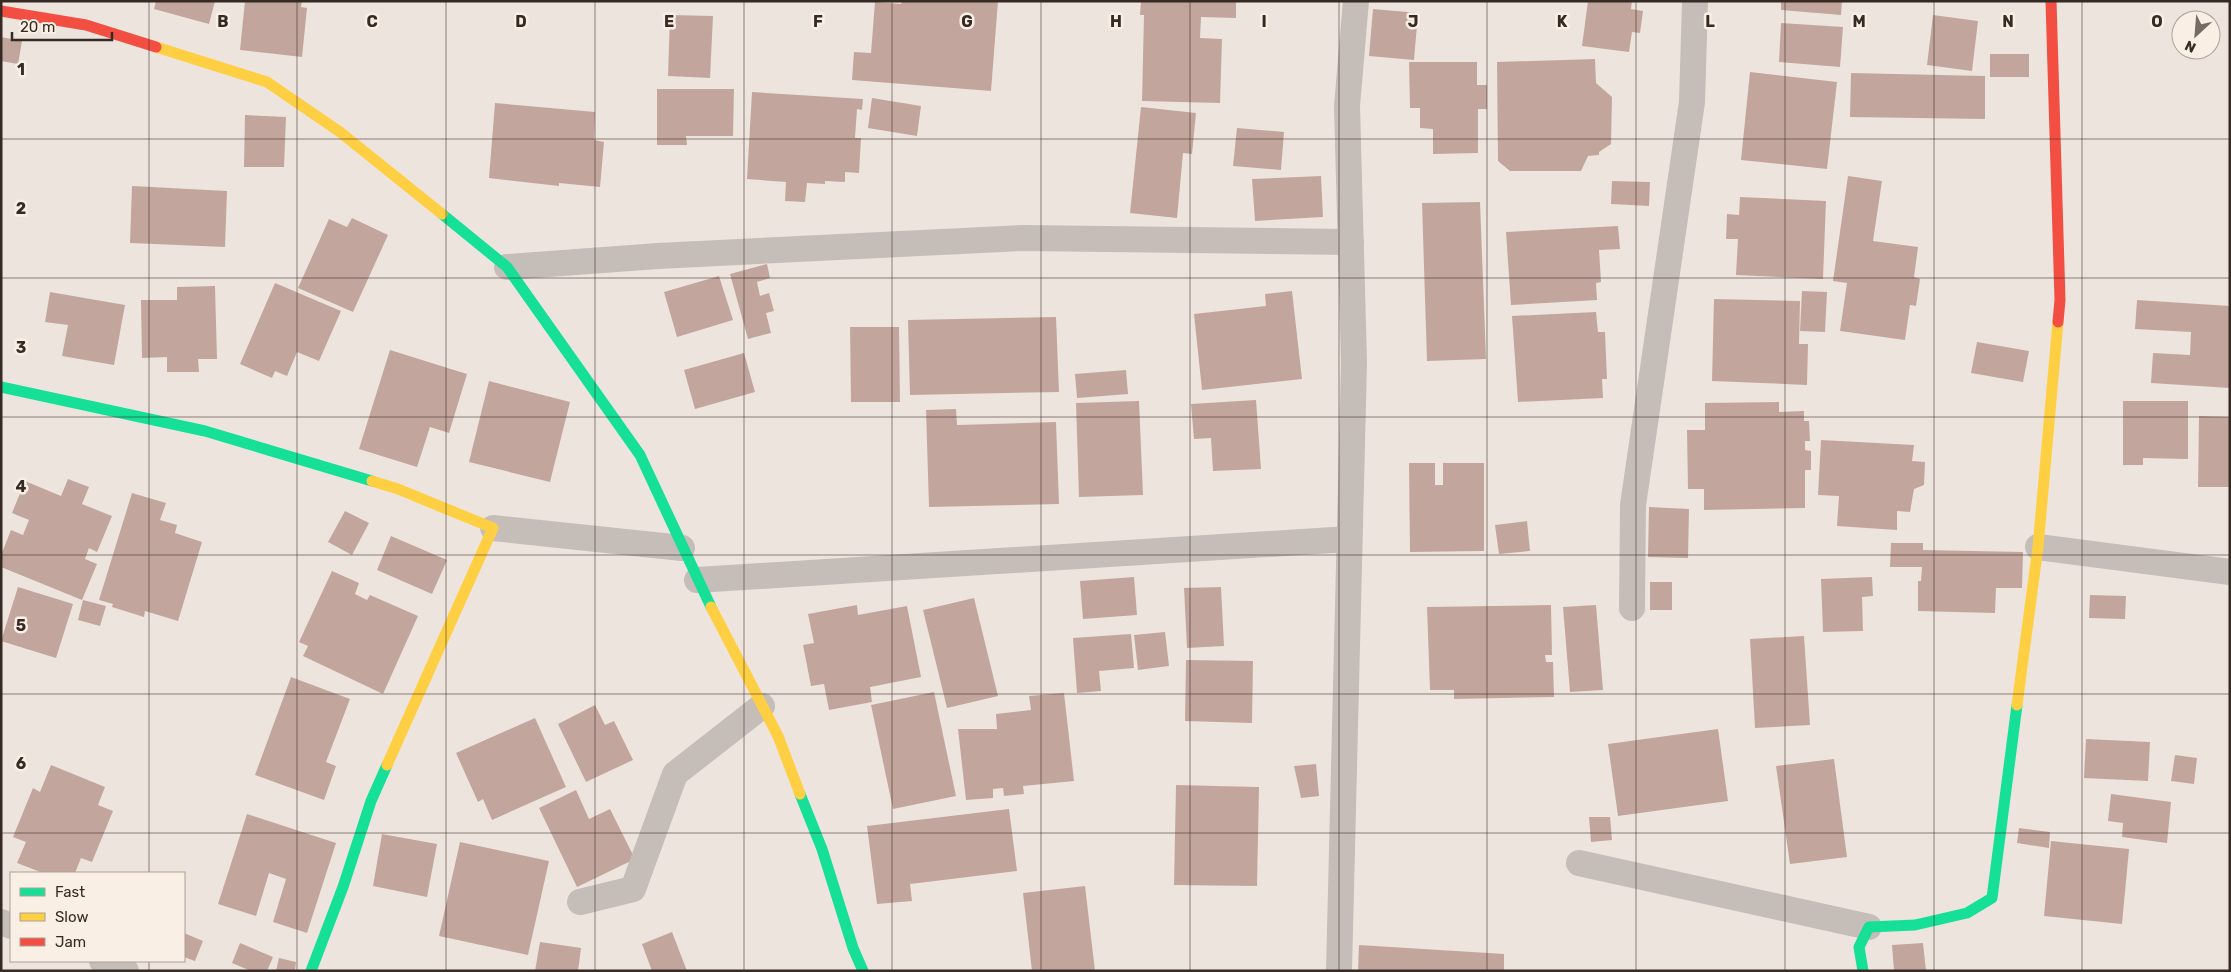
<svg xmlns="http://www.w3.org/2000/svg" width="2231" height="972" font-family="Rubik,sans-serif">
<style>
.building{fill:#c2a69e}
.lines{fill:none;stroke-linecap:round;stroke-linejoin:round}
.street{stroke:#c5bdb7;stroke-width:26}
.fast{stroke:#16e098;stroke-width:11}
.slow{stroke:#ffcf43;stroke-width:11}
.jam{stroke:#f24e42;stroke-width:11}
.grid{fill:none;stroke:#362a25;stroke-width:1;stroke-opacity:0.55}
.grid-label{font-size:16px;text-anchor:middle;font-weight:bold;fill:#362a25;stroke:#faefe4;stroke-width:5;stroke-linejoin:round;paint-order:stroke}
</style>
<rect width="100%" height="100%" fill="#ede5dd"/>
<!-- building -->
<g class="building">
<polygon points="156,1 215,1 209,24 154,9"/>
<polygon points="245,1 302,1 301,7 307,8 302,57 240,50"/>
<polygon points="902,1 998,1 991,91 852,80 854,52 871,53 875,2 901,4"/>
<polygon points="1141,1 1236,1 1236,18 1201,17 1200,38 1222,39 1220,103 1142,101 1144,15 1140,15"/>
<polygon points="1588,1 1632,1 1631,9 1643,11 1640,33 1632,32 1629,52 1582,46"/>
<polygon points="1781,1 1842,1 1841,15 1781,10"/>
<polygon points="1373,9 1418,13 1414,60 1369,56"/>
<polygon points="670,15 713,16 710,78 668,76"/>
<polygon points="1933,15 1978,21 1972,71 1927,65"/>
<polygon points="1781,23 1843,27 1840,67 1779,62"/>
<polygon points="1,37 22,41 18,64 1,61"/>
<rect x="1990" y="54" width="39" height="23"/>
<polygon points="1595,59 1596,83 1612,97 1611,144 1599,152 1599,155 1588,156 1581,171 1510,171 1498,161 1497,62"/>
<polygon points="1409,62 1477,62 1477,85 1487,85 1487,109 1478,109 1478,153 1433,154 1433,129 1420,128 1420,108 1410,108"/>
<polygon points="1750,72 1837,82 1827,169 1741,160"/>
<polygon points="1851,73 1985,76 1985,119 1850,117"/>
<polygon points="657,89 734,89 733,136 686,136 687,145 657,145"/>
<polygon points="752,92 863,99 862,110 857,109 855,138 861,138 859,173 845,172 845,182 825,181 825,184 807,183 805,202 785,201 786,182 747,179"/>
<polygon points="872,98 921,106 917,136 868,128"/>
<polygon points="495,103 595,112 594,140 604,142 600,187 559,183 559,186 489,178"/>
<polygon points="1141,107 1196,113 1192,154 1183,153 1177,218 1130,213"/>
<polygon points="245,115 286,117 284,167 244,167"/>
<polygon points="1237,128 1284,132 1281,170 1233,166"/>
<polygon points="1321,176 1323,217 1255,221 1252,179"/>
<polygon points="1848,176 1882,181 1873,241 1918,247 1914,277 1920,279 1916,306 1910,305 1905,340 1840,331 1847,283 1833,281"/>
<polygon points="1612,181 1650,182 1649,206 1611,204"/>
<polygon points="132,186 227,191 225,247 130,243"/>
<polygon points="1740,197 1826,201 1823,279 1736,275 1738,239 1726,239 1727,214 1739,215"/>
<polygon points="1480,202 1486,359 1427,361 1422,203"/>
<polygon points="352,218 388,235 353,312 298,288 329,219 347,227"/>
<polygon points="1618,226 1620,249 1599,250 1601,282 1596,283 1597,300 1511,305 1506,232"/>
<polygon points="767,264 770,278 757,282 760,296 769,293 774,311 766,313 771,333 748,339 730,274"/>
<polygon points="719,276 733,320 677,337 664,292"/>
<polygon points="275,283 341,311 319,361 297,352 287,376 275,371 272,378 240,364"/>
<polygon points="215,286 217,359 198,359 199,372 167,372 167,357 142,358 141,300 177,300 177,287"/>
<polygon points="1292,291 1302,379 1202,390 1194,314 1266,306 1265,294"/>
<polygon points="1802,291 1827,292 1825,332 1800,331"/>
<polygon points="50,292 125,305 114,365 62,356 68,325 45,322"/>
<polygon points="1714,299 1800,301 1799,344 1808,344 1807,385 1712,381"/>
<polygon points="2137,300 2230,306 2230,388 2151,383 2153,353 2190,355 2191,332 2135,329"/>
<polygon points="1596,312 1598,332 1605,332 1607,379 1602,379 1603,398 1518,402 1512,316"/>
<polygon points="1056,317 1059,392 910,395 908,320"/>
<polygon points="850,327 899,327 900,402 851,402"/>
<polygon points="1977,342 2029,351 2023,382 1971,373"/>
<polygon points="390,350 467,374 449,433 430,427 417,467 359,449"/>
<polygon points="744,353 755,392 695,409 684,370"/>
<polygon points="1126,370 1128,394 1077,398 1075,374"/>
<polygon points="489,381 570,402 550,482 469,462"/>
<polygon points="1256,400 1261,469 1213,471 1211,438 1194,439 1191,404"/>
<polygon points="1139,401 1143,495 1079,497 1076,403"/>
<polygon points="2123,401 2188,401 2188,459 2143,458 2143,465 2123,465"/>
<polygon points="1779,402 1779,412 1804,411 1804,421 1809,421 1810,441 1805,441 1805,450 1811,451 1811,470 1805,470 1805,508 1704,510 1704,489 1688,489 1687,430 1705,430 1705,403"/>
<polygon points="956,409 957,425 1056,422 1059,504 929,507 926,410"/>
<polygon points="2199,416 2230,417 2230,487 2198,487"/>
<polygon points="1821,440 1914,445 1912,461 1925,462 1924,485 1914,489 1910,512 1897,511 1897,530 1837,526 1839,496 1818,495"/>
<polygon points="1409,463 1435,463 1435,485 1443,485 1443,463 1484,463 1484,551 1410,552"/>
<polygon points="68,479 89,487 82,504 112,516 97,552 89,548 85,559 97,564 82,600 1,567 1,555 11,530 23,535 29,520 12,513 25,481 61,496"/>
<polygon points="132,493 166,503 160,520 177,525 175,533 202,542 178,621 145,611 144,617 112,607 113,604 99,600"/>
<polygon points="1649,507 1689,509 1688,558 1648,557"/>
<polygon points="345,511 369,523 352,555 328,542"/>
<polygon points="1527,521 1530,551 1499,554 1495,525"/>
<polygon points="391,536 447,560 432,594 377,570"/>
<polygon points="1891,543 1923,543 1923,550 2023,552 2022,588 1996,588 1995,613 1918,611 1918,581 1921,581 1922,567 1890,567"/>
<polygon points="332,571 359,583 355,594 367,600 370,595 418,616 383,694 303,656 308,646 299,642"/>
<polygon points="1134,577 1137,615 1083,619 1080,581"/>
<polygon points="1872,577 1873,596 1862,597 1863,631 1823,632 1821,579"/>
<rect x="1650" y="582" width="22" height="28"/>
<polygon points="18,587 73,604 56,658 1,641"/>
<polygon points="1221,587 1224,646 1187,648 1184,588"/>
<polygon points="2090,595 2126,596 2125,619 2089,618"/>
<polygon points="974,598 998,696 947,708 923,610"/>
<polygon points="83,600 106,606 100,626 78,620"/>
<polygon points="857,605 858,615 907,606 921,677 870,687 872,702 829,710 824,684 811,686 803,645 814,643 808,614"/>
<polygon points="1551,605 1552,655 1545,655 1546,662 1553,662 1554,697 1454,699 1454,690 1430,690 1427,607"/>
<polygon points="1596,605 1603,690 1570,692 1563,607"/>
<polygon points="1165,632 1169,666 1138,670 1134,635"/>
<polygon points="1131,634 1134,668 1099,671 1101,691 1077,693 1073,638"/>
<polygon points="1804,636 1810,725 1755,728 1750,639"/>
<polygon points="1186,660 1253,661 1252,723 1185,721"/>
<polygon points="291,677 350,699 326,762 336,766 324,800 255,775"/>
<polygon points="934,692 956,796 893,809 871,705"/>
<polygon points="1064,693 1074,781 1023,786 1024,794 1004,796 1003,788 993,789 993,798 966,800 958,729 997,729 996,714 1031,710 1029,696"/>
<polygon points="595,705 605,725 614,721 633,760 586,782 558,724"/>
<polygon points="535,718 566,787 492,820 483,799 478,802 456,753"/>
<polygon points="1718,729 1728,801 1618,816 1608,744"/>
<polygon points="2086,739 2150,742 2148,781 2084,778"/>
<polygon points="2175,755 2197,758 2194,784 2171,781"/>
<polygon points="1834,759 1847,857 1790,864 1776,766"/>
<polygon points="1316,764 1319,796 1301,798 1294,766"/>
<polygon points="51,765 105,787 98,805 113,811 92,862 81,858 75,873 43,873 17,863 26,842 13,837 33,788 40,792"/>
<polygon points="1176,785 1259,787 1257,886 1174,885"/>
<polygon points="576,790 589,819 610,809 635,859 577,887 539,808"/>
<polygon points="2111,794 2171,802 2167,843 2122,837 2123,823 2108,821"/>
<polygon points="1009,809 1017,871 910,884 912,901 877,904 867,826"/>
<polygon points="247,814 336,843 307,933 273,922 286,879 269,873 256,916 218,904"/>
<polygon points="1589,817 1610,817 1612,840 1591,842"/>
<polygon points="2019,828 2050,832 2049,848 2017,843"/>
<polygon points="382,834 437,844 427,897 373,886"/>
<polygon points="2051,841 2129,849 2122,924 2044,916"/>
<polygon points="460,842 549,861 528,955 439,936"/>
<polygon points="1085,886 1095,971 1032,971 1023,893"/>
<polygon points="672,932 687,971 652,971 642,944"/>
<polygon points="184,933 203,941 195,961 184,957"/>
<polygon points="540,942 581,948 578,971 535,971"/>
<polygon points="240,943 273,957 267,971 251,971 232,963"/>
<polygon points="1923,943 1926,971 1894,971 1892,945"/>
<polygon points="1359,945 1504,954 1504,971 1358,971"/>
<polygon points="279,958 296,962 295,971 276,971"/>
</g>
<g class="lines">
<!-- street -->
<g class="street">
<polyline points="507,267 658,256 1022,238 1351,242"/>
<polyline points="493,528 682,548"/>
<polyline points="2038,547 2230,572"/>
<polyline points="697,580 1349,539"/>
<polyline points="1632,608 1633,505 1692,102 1695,1"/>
<polyline points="1579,863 1869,927"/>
<polyline points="580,902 633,889 675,774 762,706"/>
<polyline points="1,922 11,926"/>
<polyline points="102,961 126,971"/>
<polyline points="1339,971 1354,362 1347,106 1356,1"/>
</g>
<!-- fast -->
<g class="fast">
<polyline points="442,214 507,267 640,455 711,607"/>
<polyline points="1,387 205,431 372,481"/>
<polyline points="800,794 822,849 853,948 863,971"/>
<polyline points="311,971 343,887 371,801 387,765"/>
<polyline points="1863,971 1859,947 1869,927 1915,925 1967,913 1992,898 2017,705"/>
</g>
<!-- slow -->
<g class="slow">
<polyline points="156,47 267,82 340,132 442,214"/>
<polyline points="372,481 398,489 493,528 387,765"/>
<polyline points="711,607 778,736 800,794"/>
<polyline points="2017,705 2038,547 2058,322"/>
</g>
<!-- jam -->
<g class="jam">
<polyline points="2051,1 2060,300 2058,322"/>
<polyline points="1,11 86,25 156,47"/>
</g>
</g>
<!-- grid -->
<path class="grid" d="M149,1V873M297,1V971M446,1V971M595,1V971M744,1V971M892,1V971M1041,1V971M1190,1V971M1339,1V971M1487,1V971M1636,1V971M1785,1V971M1934,1V971M2082,1V971M1,139H2230M1,278H2230M1,417H2230M1,555H2230M1,694H2230M1,833H2230M149,961V971"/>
<g class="grid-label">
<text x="223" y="27">B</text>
<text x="372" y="27">C</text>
<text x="521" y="27">D</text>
<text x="669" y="27">E</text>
<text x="818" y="27">F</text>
<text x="967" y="27">G</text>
<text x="1116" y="27">H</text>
<text x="1264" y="27">I</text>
<text x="1413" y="27">J</text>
<text x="1562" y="27">K</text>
<text x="1710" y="27">L</text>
<text x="1859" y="27">M</text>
<text x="2008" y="27">N</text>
<text x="2157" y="27">O</text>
<text x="21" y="75">1</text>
<text x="21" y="214">2</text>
<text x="21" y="353">3</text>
<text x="21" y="492">4</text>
<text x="21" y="631">5</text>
<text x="21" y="769">6</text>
</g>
<!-- border -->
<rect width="2231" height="972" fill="none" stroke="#362a25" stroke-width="5"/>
<!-- legend -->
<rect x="10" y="872" width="175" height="90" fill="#faefe4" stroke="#aca098"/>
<rect x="20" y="888" width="25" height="8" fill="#16e098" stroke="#aca098"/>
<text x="55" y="897" font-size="15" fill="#362a25">Fast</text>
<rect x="20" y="913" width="25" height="8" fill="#ffcf43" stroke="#aca098"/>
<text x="55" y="922" font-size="15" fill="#362a25">Slow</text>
<rect x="20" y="938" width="25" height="8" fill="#f24e42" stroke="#aca098"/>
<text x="55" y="947" font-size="15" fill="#362a25">Jam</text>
<!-- north arrow -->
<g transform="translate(2196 35) rotate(206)"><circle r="24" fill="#faefe4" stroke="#aca098"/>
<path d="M0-4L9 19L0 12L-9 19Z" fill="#766b65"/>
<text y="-8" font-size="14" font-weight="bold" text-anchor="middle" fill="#362a25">N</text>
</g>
<!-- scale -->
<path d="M12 32v8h100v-8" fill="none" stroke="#362a25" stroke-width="2.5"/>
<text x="20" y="32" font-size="15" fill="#362a25" stroke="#faefe4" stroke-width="4" paint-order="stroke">20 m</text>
</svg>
